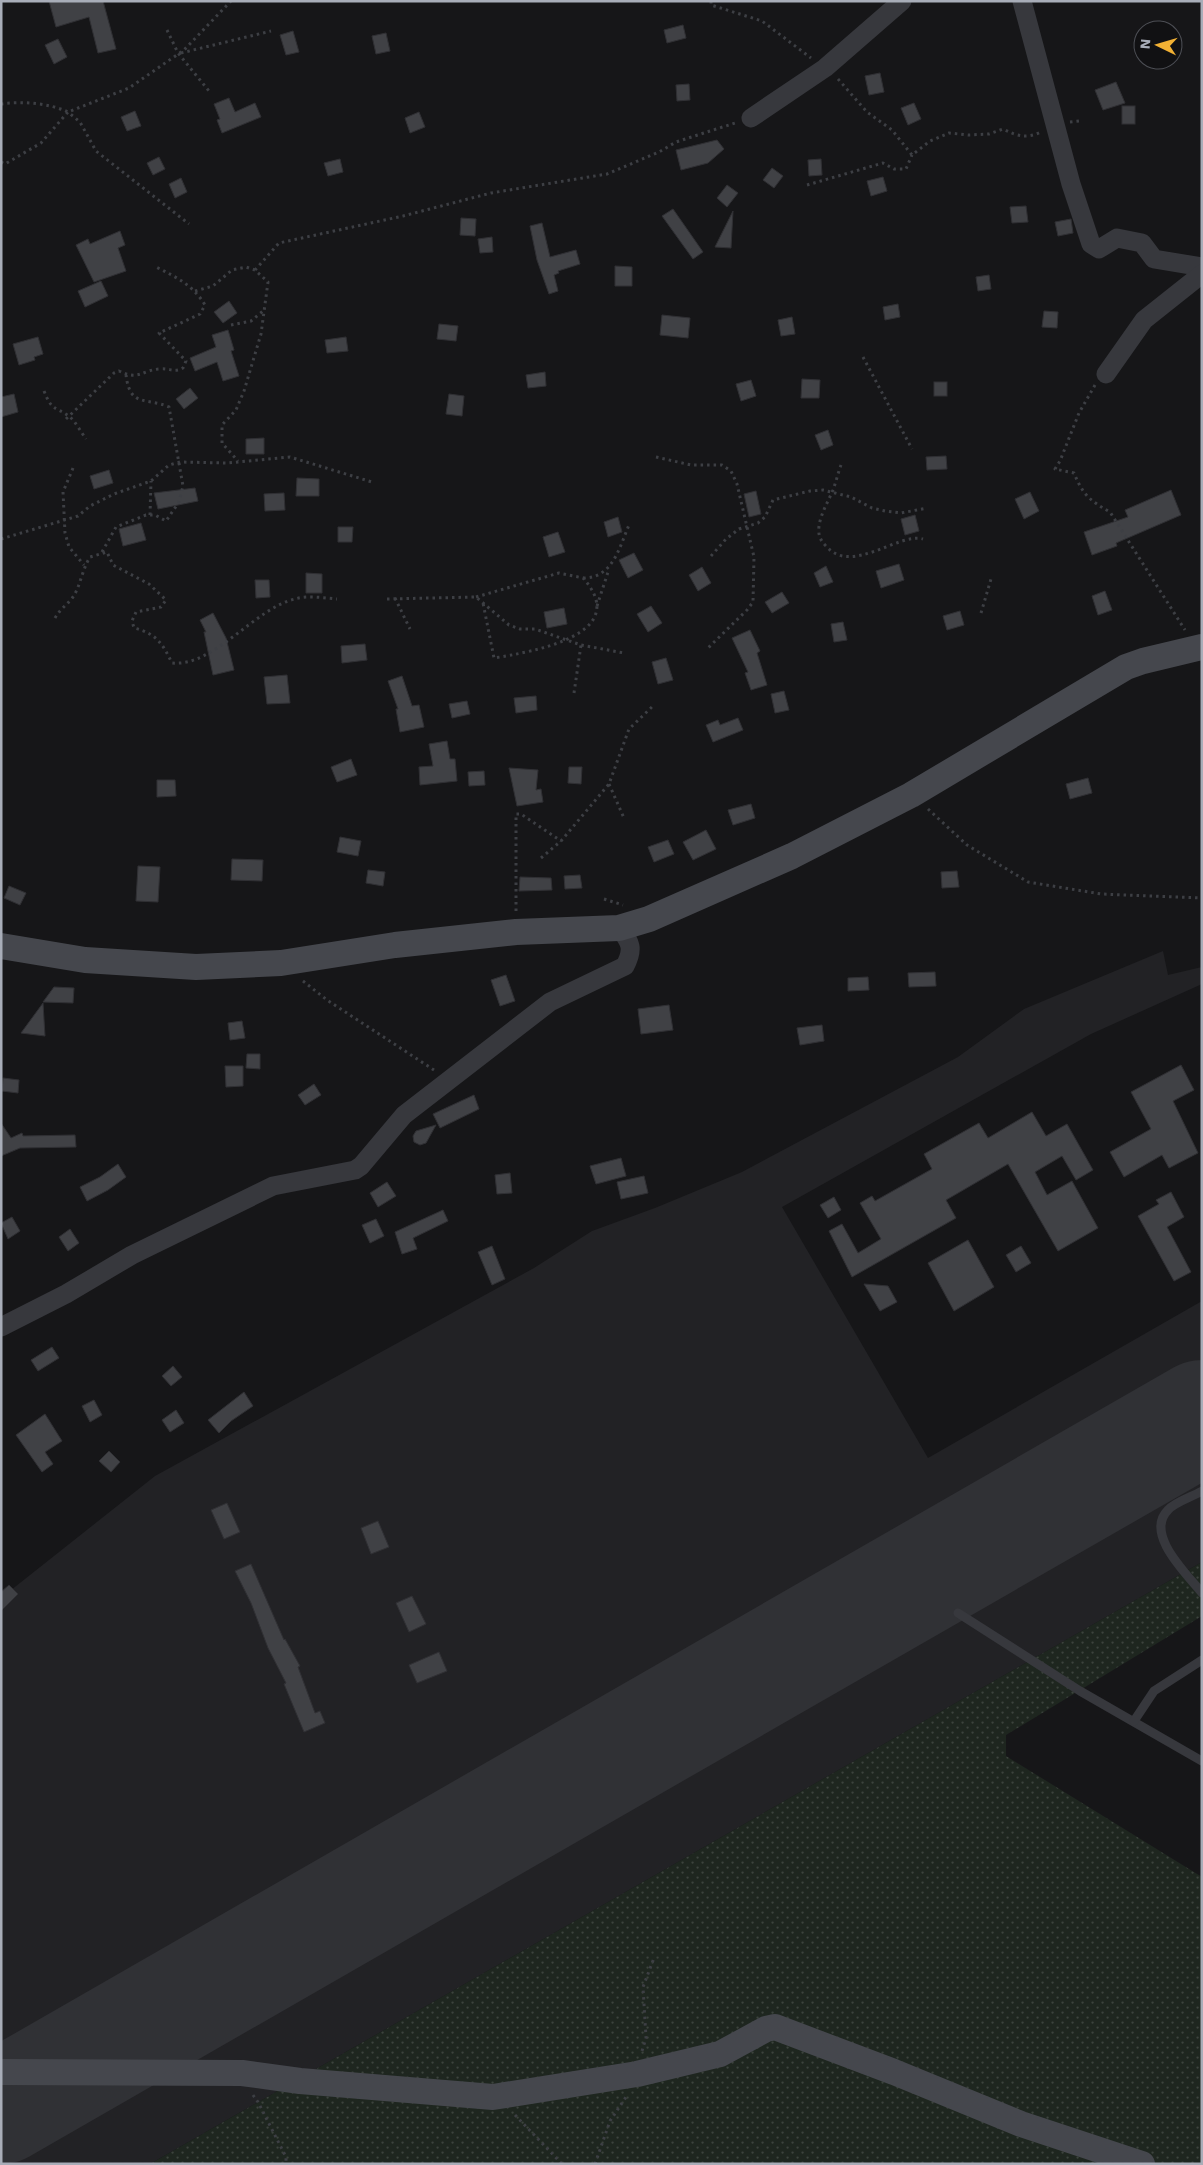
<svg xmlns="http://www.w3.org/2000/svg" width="1203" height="2165" font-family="'Work Sans',sans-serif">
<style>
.built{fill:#222225}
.green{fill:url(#green-dots)}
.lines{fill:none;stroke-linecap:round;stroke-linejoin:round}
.runway{stroke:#303135;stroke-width:114}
.building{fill:#404145;stroke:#303034}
.path{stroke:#3d3f44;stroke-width:3;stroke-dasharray:2.5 4;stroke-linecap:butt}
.lane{stroke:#37383d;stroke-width:9}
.street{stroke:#37383d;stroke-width:19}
.secondary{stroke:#45474d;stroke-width:26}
</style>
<defs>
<pattern id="green-dots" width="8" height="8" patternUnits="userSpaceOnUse" patternTransform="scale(1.25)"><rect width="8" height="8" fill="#1e261f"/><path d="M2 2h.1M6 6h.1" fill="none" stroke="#3c433d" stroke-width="1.8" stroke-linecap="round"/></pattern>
</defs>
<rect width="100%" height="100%" fill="#161618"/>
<!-- built -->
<polygon class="built" points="1163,951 1168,975 1202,967 1202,984 1091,1034 782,1207 928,1458 1202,1301 1202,1562 150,2164 1,2164 1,1598 155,1476 534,1268 592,1231 655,1208 742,1172 958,1057 1024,1009"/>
<!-- green -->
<polygon class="green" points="1202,1562 1202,1616 1006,1735 1006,1756 1202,1877 1202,2164 150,2164"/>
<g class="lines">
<!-- runway -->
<polyline class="runway" points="1,2107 1202,1417"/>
</g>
<!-- building -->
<g class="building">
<polygon points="49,1 103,1 116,49 98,53 89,17 56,27"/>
<polygon points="683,25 686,38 667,43 664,30"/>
<polygon points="293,31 299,52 286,55 280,35"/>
<polygon points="386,33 390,51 376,54 372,36"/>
<polygon points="58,39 67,57 54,64 45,45"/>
<polygon points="880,73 884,92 869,95 865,76"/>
<polygon points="1116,82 1125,103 1103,110 1095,90"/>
<polygon points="689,84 690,100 677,101 676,85"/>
<polygon points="229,98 235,112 255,103 261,117 222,133 217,120 220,119 214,104"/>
<polygon points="914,103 921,119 908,125 901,108"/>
<rect x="1122" y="106" width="13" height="18"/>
<polygon points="135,111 141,126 127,131 121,117"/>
<polygon points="419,112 425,127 410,133 405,118"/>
<polygon points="717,140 724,149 708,163 681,170 676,150"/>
<polygon points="159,157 165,169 153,175 147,163"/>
<polygon points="340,159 343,172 328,176 324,163"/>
<polygon points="821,159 822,175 809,176 808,160"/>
<polygon points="772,168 783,176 774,188 763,180"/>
<polygon points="883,177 887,191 871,196 867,181"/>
<polygon points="181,178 187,192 175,198 169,184"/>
<polygon points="727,185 738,193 727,207 717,198"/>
<polygon points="1026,206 1028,222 1012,223 1010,207"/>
<polygon points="673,209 703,252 693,259 662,216"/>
<polygon points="733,211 731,248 715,247"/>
<polygon points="461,218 476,219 475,236 460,235"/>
<polygon points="1071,219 1073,233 1058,236 1055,222"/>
<polygon points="542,223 550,257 576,250 580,264 558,271 559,273 554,275 558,291 549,294 537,260 530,226"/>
<polygon points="120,231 125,245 118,248 126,271 94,282 76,245 88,239 90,244"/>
<polygon points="492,237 493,252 480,253 478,239"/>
<polygon points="615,266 632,267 632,286 615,286"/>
<polygon points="989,275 991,289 978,291 976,277"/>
<polygon points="101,281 108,296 85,307 78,291"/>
<polygon points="229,301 237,313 223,323 214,312"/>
<polygon points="898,304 900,317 885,320 883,307"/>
<polygon points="1044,311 1058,312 1057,328 1042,327"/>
<polygon points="662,315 690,318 688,338 660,335"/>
<polygon points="792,317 795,334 781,336 778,320"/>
<polygon points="439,324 458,326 456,341 437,339"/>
<polygon points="228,330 234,350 231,351 239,376 223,381 217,362 195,371 190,358 216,347 212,335"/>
<polygon points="38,337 43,354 34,357 35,360 19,365 13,344"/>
<polygon points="346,337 348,351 327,353 325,340"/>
<polygon points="545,372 546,386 528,388 526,375"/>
<polygon points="802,379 820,380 819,398 801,398"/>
<polygon points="751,380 756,396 741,401 736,384"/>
<rect x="934" y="382" width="13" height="14"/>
<polygon points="190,388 198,398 184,409 176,399"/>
<polygon points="14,394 18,412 1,417 1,397"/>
<polygon points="449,394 464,396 462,416 446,414"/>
<polygon points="828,430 833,445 821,450 815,435"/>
<polygon points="264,438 264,454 246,454 246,439"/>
<polygon points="946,456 947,469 927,470 926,457"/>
<polygon points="109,470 113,483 94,489 90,476"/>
<polygon points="297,478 319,479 319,496 296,496"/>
<polygon points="195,488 198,501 158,509 154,493"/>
<polygon points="1171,490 1181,515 1116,543 1117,546 1092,555 1084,532 1128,517 1125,510"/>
<polygon points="756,491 761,514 749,517 744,494"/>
<polygon points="1030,492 1039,511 1024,519 1015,499"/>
<polygon points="284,493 285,510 265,511 264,494"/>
<polygon points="915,515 919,531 905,535 901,519"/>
<polygon points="618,517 622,532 608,537 604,522"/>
<polygon points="141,523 146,540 123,546 119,529"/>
<polygon points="338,527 353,527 352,542 338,542"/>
<polygon points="558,532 565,552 549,557 543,537"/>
<polygon points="634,553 643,570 628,578 619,560"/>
<polygon points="899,564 904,580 881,588 876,571"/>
<polygon points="826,566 833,582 820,587 814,573"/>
<polygon points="702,567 711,583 698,591 689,575"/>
<polygon points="306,573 322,574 322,593 306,593"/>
<polygon points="255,580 269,580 270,597 256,598"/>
<polygon points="1105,591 1112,610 1098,615 1092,596"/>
<polygon points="782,592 789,603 772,613 765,602"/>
<polygon points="651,606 662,623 648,632 637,614"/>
<polygon points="564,608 567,624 547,628 544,612"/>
<polygon points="960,611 964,625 947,630 943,616"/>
<polygon points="213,613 226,638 234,670 213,675 204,632 206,632 200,620"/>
<polygon points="843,622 847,640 834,642 831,624"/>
<polygon points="750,630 760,651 757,653 767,685 751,690 745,673 748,672 732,638"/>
<polygon points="365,644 367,660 342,663 341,646"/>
<polygon points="666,658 673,680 658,684 652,662"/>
<polygon points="287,675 290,703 267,704 264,677"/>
<polygon points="402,676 412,706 419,705 424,727 400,732 396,709 398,709 388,681"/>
<polygon points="784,691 789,710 775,713 771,694"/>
<polygon points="536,696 537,710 516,713 514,698"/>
<polygon points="467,701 470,714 452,718 449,704"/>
<polygon points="738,718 743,730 713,742 706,725 718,720 720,725"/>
<polygon points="447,741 450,759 455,759 457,781 420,785 419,767 433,766 429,744"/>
<polygon points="351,759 357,775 337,782 331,767"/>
<polygon points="569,767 582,767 581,784 568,783"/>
<polygon points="509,768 538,770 536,790 541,789 543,802 517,806"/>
<polygon points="484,771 485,785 469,786 468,772"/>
<polygon points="1088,778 1092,793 1070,799 1066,784"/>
<polygon points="157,780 175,780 176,796 157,797"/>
<polygon points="751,804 755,818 733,825 728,810"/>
<polygon points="706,830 716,849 693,860 683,842"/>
<polygon points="340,837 361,841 358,856 337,852"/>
<polygon points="668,840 674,854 654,862 648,847"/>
<polygon points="232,859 263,860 262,881 231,880"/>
<polygon points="138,866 160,867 158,902 136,901"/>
<polygon points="368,870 385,872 383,886 366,883"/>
<polygon points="957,871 959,887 942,888 941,872"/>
<polygon points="580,875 582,888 565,889 564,876"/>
<polygon points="520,877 551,878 552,890 519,891"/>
<polygon points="9,886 26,893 20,905 4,898"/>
<polygon points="935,972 936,986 909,987 908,973"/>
<polygon points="506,975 515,1001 500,1006 491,980"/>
<polygon points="868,977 869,990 848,991 848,978"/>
<polygon points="54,987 74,988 73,1003 43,1002"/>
<polygon points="43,1003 45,1036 21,1033"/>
<polygon points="669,1005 673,1030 641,1034 638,1009"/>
<polygon points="242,1021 245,1038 230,1040 228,1023"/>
<polygon points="822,1025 824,1041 800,1045 797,1028"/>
<polygon points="247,1054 260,1054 260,1069 246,1068"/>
<polygon points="1181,1065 1194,1090 1173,1101 1198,1153 1169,1168 1162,1155 1124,1177 1110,1152 1151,1129 1131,1092"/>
<polygon points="225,1066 243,1066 243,1086 226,1087"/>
<polygon points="3,1078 19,1080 18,1093 2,1091"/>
<polygon points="314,1084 321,1095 305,1105 298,1095"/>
<polygon points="474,1095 479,1109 440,1128 433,1114"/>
<polygon points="1032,1112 1046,1136 1067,1124 1093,1170 1076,1180 1062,1156 1035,1172 1047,1195 1072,1181 1098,1228 1058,1251 1008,1164 946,1200 956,1218 852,1277 829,1231 842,1224 858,1253 881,1239 860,1203 872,1196 875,1201 932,1169 924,1154 979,1123 988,1138"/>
<polygon points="1,1123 11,1138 22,1133 23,1136 75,1135 76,1147 20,1148 1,1156"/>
<polygon points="436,1125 426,1143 420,1145 414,1142 413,1136 416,1131"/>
<polygon points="621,1158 626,1176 596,1184 590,1166"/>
<polygon points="118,1164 126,1177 108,1190 87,1201 80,1187 100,1177"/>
<polygon points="510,1173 512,1193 497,1194 495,1175"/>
<polygon points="644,1176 648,1193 621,1199 617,1182"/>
<polygon points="387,1182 396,1196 378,1207 370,1193"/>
<polygon points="1171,1192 1184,1217 1167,1227 1191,1272 1174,1281 1138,1216 1159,1204 1156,1200"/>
<polygon points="834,1197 841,1210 828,1218 820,1205"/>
<polygon points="443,1210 448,1221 413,1238 417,1249 402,1254 395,1232"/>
<polygon points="12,1217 20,1231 8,1239 1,1223"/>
<polygon points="376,1219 384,1236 370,1243 362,1225"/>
<polygon points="70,1229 79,1243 68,1251 59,1237"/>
<polygon points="968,1240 994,1287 954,1311 928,1263"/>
<polygon points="492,1246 505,1279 492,1285 478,1252"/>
<polygon points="1021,1246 1031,1263 1016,1272 1006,1255"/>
<polygon points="864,1284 888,1286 897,1302 880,1311"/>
<polygon points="52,1347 59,1358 38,1371 31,1360"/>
<polygon points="173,1366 182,1377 171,1386 162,1376"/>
<polygon points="244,1392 253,1406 231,1421 219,1433 208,1420"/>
<polygon points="94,1400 102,1415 90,1422 82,1406"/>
<polygon points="176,1410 184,1423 170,1432 162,1420"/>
<polygon points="45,1414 62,1441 45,1452 53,1464 42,1472 16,1435"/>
<polygon points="109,1451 120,1462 111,1472 99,1461"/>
<polygon points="227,1503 240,1532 224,1539 211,1510"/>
<polygon points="378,1521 389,1547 371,1554 361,1528"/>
<polygon points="251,1564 284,1640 285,1639 300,1666 298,1667 315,1713 320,1711 325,1723 304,1732 284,1684 286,1683 268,1648 251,1603 235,1571"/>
<polygon points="9,1585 18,1594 1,1611 1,1592"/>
<polygon points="412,1596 426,1624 409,1632 396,1603"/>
<polygon points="439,1652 447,1671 417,1683 409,1665"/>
</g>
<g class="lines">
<!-- path -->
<g class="path">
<polyline points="711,1 711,5 762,21 811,58"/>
<polyline points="167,30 178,53 209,91"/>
<polyline points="181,53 271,31"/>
<path d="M838,79L867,112L892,130L912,155L930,141L949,133L968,135L989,134L1003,129C1017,136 1026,139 1041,132"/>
<path d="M1,104C22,101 49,103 68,112L129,88L184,50L231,1"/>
<polyline points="1070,122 1079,121"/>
<polyline points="1,162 5,164 41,143 68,112 80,122 96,151 189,224"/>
<polyline points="807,185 883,163 894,169 906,169 912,155"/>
<polyline points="255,270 279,243 403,216 491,193 607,174 659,152 676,142 735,123"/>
<polyline points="195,291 213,286 232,270 246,267 255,270 268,282 261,334 244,391 236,410 222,425 222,443 238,461"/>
<polyline points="231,325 251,321 263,311"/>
<polyline points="863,357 912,449"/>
<path d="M1095,385L1079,413L1060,461L1055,469L1074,473C1083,495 1089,500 1110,512L1185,630"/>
<path d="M44,391C52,411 54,406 69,416C75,421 81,432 86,439"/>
<path d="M66,419L114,373L119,371C140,381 141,370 160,369C170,368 174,373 183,368L186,361L159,333L200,314L205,305C193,285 176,277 156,267"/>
<polyline points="656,457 691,465 722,465 731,471 737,484 754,557 753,602 747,610 708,648"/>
<path d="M841,465C838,473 836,482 833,490C828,502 821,513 819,526C818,535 820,540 826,546C851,576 899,532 923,539"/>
<polyline points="73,468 63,492 65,533 69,547 84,565"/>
<polyline points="150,515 151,481"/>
<polyline points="1,539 78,516 90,506 114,494 151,481 169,465 180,462 227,463 290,457 372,482"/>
<path d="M102,552L116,527L146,515H155L166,521L179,502L183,486L169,407C146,397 130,408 126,375"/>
<polyline points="711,556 726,539 739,529 758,523 765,517 773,500 810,491 823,490 851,497 872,508 885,511 901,513 927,508"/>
<path d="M583,578C613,578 619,548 629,525"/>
<path d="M476,597L559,573L583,578C634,635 531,652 494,658L483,603"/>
<polyline points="395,598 410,629"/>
<polyline points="387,599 476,597 509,625 520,629 535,629 581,645 624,653"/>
<polyline points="597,606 609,569"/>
<polyline points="981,613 991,579"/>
<path d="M55,618C60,609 67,605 73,597C80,587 82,570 90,557L107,552L113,565L149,584L166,600L161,607L136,612L132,621L134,628C157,634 162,643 172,663C214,667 255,608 295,599C308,595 323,598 337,599"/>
<polyline points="574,693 581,645"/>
<polyline points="609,784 624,818"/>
<polyline points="928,809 967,845 1028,882 1101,894 1202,898"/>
<polyline points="541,858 561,841 609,784 629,729 654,705"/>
<polyline points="604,899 623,905"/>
<polyline points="516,911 516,814 521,814 561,841"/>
<polyline points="303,981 327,1000 434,1070"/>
<polyline points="642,2051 646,2038 643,1987 654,1958"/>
<polyline points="253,2095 258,2102 286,2157 286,2164"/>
<polyline points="515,2115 562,2164"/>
<polyline points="595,2164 610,2121 626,2097"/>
</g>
<!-- lane -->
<g class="lane">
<path d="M1202,1491C1192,1497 1175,1502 1168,1510C1144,1534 1187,1574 1202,1593"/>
<polyline points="958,1613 1080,1691 1202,1761"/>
<polyline points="1134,1721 1154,1691 1202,1660"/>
</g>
<!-- street -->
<g class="street">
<polyline points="1022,1 1071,184 1091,244 1099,249 1117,238 1142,243 1154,259 1202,267"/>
<polyline points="751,118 825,68 902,1"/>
<polyline points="1106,374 1144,320 1202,274"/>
<path d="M1,1327L66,1294L132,1255L273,1186L355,1170L361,1166L404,1115L550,1002L625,966C634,949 631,942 619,928"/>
</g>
<!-- secondary -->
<g class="secondary">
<polyline points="1,946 85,960 196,967 281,963 395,945 516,932 619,928 649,919 792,856 911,795 1126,667 1143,661 1202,647"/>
<polyline points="1,2072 242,2073 300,2081 493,2097 637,2074 720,2054 766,2029 775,2027 894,2072 1021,2124 1142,2164"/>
</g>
</g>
<!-- border -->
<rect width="1203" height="2165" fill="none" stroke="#a8adb8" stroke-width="5"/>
<!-- north arrow -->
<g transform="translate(1158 45) rotate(275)"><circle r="24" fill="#111113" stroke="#4d4f55"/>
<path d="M0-4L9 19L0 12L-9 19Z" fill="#f2b134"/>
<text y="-8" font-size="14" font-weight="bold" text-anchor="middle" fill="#a8adb8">N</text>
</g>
</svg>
